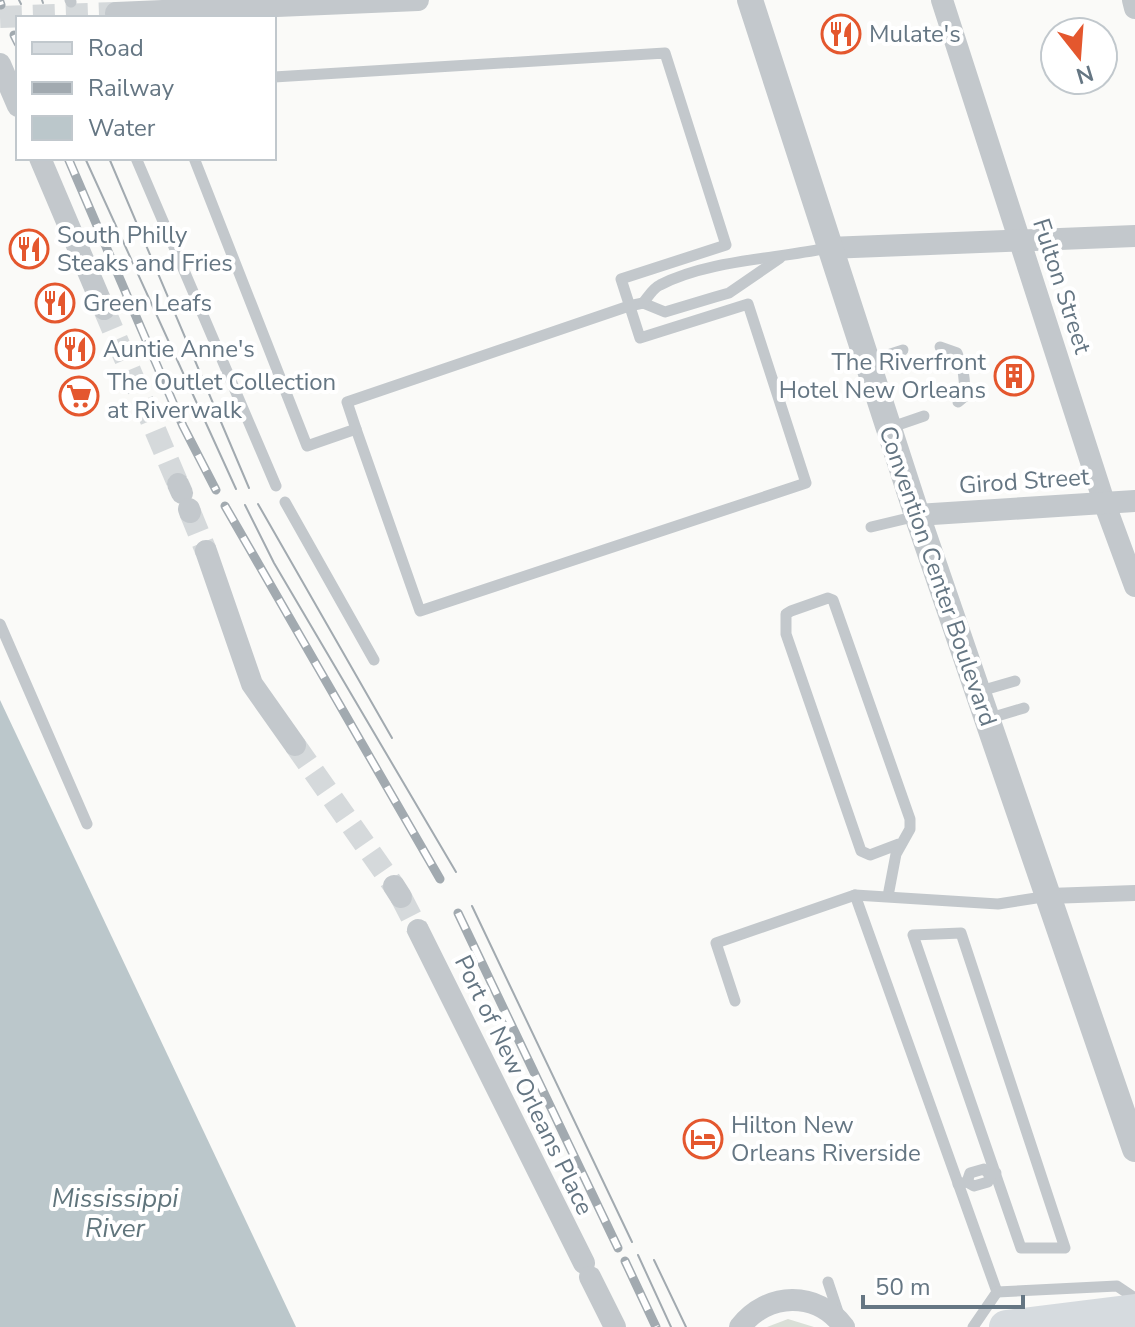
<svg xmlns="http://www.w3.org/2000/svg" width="1135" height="1327" font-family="'Nunito Sans',sans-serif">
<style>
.green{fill:#dadfd7}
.water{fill:#bbc7cb}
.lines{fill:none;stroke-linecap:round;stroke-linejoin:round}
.minor-tunnel{stroke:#d5d9db;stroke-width:22;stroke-dasharray:22 11;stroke-linecap:butt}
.service{stroke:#c3c8cc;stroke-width:11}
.pedestrian{stroke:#c3c8cc;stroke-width:16}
.minor{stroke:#c3c8cc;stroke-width:22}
.tertiary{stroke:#c3c8cc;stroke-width:26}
.primary{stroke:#d6dbdf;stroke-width:34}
.tram{stroke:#a2aab0;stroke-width:2}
.rail-casing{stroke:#a2aab0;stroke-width:9}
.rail{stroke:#fff;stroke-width:6;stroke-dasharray:18;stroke-linecap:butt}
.labels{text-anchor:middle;stroke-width:8;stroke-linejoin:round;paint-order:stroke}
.poi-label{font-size:24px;fill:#657683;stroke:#fff;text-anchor:start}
.street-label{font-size:24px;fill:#657683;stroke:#fff}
.water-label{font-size:26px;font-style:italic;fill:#60757c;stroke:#fff}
</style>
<rect width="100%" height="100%" fill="#fafaf8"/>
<!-- green -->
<polygon class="green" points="788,1319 814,1327 767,1327"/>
<!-- water -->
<polygon class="water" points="0,700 296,1327 0,1327"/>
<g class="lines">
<!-- minor-tunnel -->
<g class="minor-tunnel">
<polyline points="0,17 116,13"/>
<polyline points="104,309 178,484"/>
<polyline points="190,512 206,551"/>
<polyline points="295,745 394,886"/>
<polyline points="401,897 418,930"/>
</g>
<!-- service -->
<g class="service">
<polyline points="70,0 71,2"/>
<polyline points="274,77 665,53 726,245 621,279 640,338 748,304 806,483 420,611 356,429"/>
<polyline points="136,158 276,486"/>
<polyline points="194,158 307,446 356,429 347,402 629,306 643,303 665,312 715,297 729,293 780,258"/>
<path d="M643,303C648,297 653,288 660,285C708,260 776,259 828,248"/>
<path d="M940,347L957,353C963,368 966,380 964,397L958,402"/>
<polyline points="866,362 903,350"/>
<polyline points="889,428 924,416"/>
<polyline points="285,502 374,660"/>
<polyline points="871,527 917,516"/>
<polyline points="0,624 87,824"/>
<polyline points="977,692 1015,681"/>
<polyline points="987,719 1024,708"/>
<polyline points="855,895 997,1292"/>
<polyline points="888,896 896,854 910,829 910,819 833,600 828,598 791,611 786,614 786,634 861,851 870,855 899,844"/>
<polygon points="961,933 1065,1248 1021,1248 913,935"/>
<polyline points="735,1001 716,943 855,895 998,904 1049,896"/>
<polyline points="967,1182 970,1173 984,1169 990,1175"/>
<polyline points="958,1184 967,1182 974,1186 988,1182 990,1175 996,1173"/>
<polyline points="828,1282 839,1315"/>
<polyline points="997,1292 1117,1286 1135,1298"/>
<polyline points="973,1327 997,1292"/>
</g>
<!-- pedestrian -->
<polyline class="pedestrian" points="1049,896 1135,893"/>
<!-- minor -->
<g class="minor">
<polyline points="942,0 1104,502 1135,586"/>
<polyline points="1133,0 1135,8"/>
<polyline points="116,13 418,0"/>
<polyline points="0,64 18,106"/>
<polyline points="40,158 104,309"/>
<polyline points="828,248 1135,236"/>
<polyline points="178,484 182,493"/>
<polyline points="189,509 190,512"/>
<polyline points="917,515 1135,501"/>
<polyline points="206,551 252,684 295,745"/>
<polyline points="394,886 401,897"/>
<polyline points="418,930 584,1263"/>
<polyline points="590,1277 615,1327"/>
<path d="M740,1327C767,1292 817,1290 844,1327"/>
</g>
<!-- tertiary -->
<polyline class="tertiary" points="750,0 917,515 1135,1149"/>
<!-- primary -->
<polyline class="primary" points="1006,1327 1135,1311"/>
<!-- tram -->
<g class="tram">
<polyline points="19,0 21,4"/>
<polyline points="42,0 43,3"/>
<polyline points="85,158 236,489"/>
<polyline points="109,158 249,488"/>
<polyline points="258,504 392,738"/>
<polyline points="245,505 274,563 456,872"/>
<polyline points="472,906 632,1242"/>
<polyline points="638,1255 671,1327"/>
<polyline points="654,1260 686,1327"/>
</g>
<!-- rail casing -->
<g class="rail-casing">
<g id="rail">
<polyline points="0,2 1,5"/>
<polyline points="14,35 18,43"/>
<polyline points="68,158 183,426 216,490"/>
<polyline points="225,506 440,879"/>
<polyline points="458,913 618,1248"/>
<polyline points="625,1261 656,1327"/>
</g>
</g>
<!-- rail -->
<use href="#rail" class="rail"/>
</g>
<!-- icons -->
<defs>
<g id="restaurant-ring" transform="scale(2)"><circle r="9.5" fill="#fff" stroke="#e4572e" stroke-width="1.5"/><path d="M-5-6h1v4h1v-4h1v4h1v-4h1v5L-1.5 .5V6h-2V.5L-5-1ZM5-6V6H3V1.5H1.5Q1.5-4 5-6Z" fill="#e4572e"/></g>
<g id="building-ring" transform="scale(2)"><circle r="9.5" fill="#fff" stroke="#e4572e" stroke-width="1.5"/><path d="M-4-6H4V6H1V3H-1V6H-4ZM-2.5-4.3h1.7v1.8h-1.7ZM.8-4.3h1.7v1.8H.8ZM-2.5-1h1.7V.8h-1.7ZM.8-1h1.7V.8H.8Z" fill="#e4572e"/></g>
<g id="supermarket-ring" transform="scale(2)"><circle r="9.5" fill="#fff" stroke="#e4572e" stroke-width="1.5"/><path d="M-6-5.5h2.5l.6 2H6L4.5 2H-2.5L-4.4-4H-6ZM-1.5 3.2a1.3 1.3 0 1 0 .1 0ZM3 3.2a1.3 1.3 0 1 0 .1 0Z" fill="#e4572e"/></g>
<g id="hotel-ring" transform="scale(2)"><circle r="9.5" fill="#fff" stroke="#e4572e" stroke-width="1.5"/><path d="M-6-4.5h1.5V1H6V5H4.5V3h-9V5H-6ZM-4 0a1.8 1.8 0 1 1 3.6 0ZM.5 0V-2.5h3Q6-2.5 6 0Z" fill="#e4572e"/></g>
</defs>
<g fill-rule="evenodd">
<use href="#restaurant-ring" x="841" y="34"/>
<use href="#restaurant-ring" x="29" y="249"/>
<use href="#restaurant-ring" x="55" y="303"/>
<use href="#restaurant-ring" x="75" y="349"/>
<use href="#building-ring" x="1014" y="376"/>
<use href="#supermarket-ring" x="79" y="396"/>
<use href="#hotel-ring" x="703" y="1139"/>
</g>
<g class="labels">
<!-- poi labels -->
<g class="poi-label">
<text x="869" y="42">Mulate's</text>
<text x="57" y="243">South Philly<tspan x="57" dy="28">Steaks and Fries</tspan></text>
<text x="83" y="311">Green Leafs</text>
<text x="103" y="357">Auntie Anne's</text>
<text x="986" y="370" text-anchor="end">The Riverfront<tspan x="986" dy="28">Hotel New Orleans</tspan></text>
<text x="107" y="390">The Outlet Collection<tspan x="107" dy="28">at Riverwalk</tspan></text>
<text x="731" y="1133">Hilton New<tspan x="731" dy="28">Orleans Riverside</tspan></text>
</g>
<!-- street labels -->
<g class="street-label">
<text transform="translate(1062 286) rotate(72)" y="8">Fulton Street</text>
<text transform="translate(1024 481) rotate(-4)" y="8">Girod Street</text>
<text transform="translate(938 576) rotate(71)" y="8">Convention Center Boulevard</text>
<text transform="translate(524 1085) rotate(64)" y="8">Port of New Orleans Place</text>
</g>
<!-- water labels -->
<g class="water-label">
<text x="115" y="1207">Mississippi<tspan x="115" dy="30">River</tspan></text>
</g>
</g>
<!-- legend -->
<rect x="16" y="16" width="260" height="144" fill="#ffffff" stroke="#c1c8cd" stroke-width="2"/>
<rect x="32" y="42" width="40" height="12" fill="#d6dbdf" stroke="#c1c8cd" stroke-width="2"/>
<text x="88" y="56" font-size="24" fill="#657683">Road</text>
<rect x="32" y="82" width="40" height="12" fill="#a2aab0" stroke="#c1c8cd" stroke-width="2"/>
<text x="88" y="96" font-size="24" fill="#657683">Railway</text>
<rect x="32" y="116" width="40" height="24" fill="#bbc7cb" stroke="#c1c8cd" stroke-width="2"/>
<text x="88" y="136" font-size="24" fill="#657683">Water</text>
<!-- north arrow -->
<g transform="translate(1079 56) rotate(163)"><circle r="38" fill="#ffffff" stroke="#c1c8cd" stroke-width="2"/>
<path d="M0-6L14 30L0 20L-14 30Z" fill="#e4572e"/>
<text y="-12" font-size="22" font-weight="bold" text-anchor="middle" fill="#657683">N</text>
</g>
<!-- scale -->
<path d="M863 1295v12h160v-12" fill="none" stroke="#657683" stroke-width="4"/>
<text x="875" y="1295" font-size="24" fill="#657683" stroke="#ffffff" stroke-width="6" paint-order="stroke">50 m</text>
</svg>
